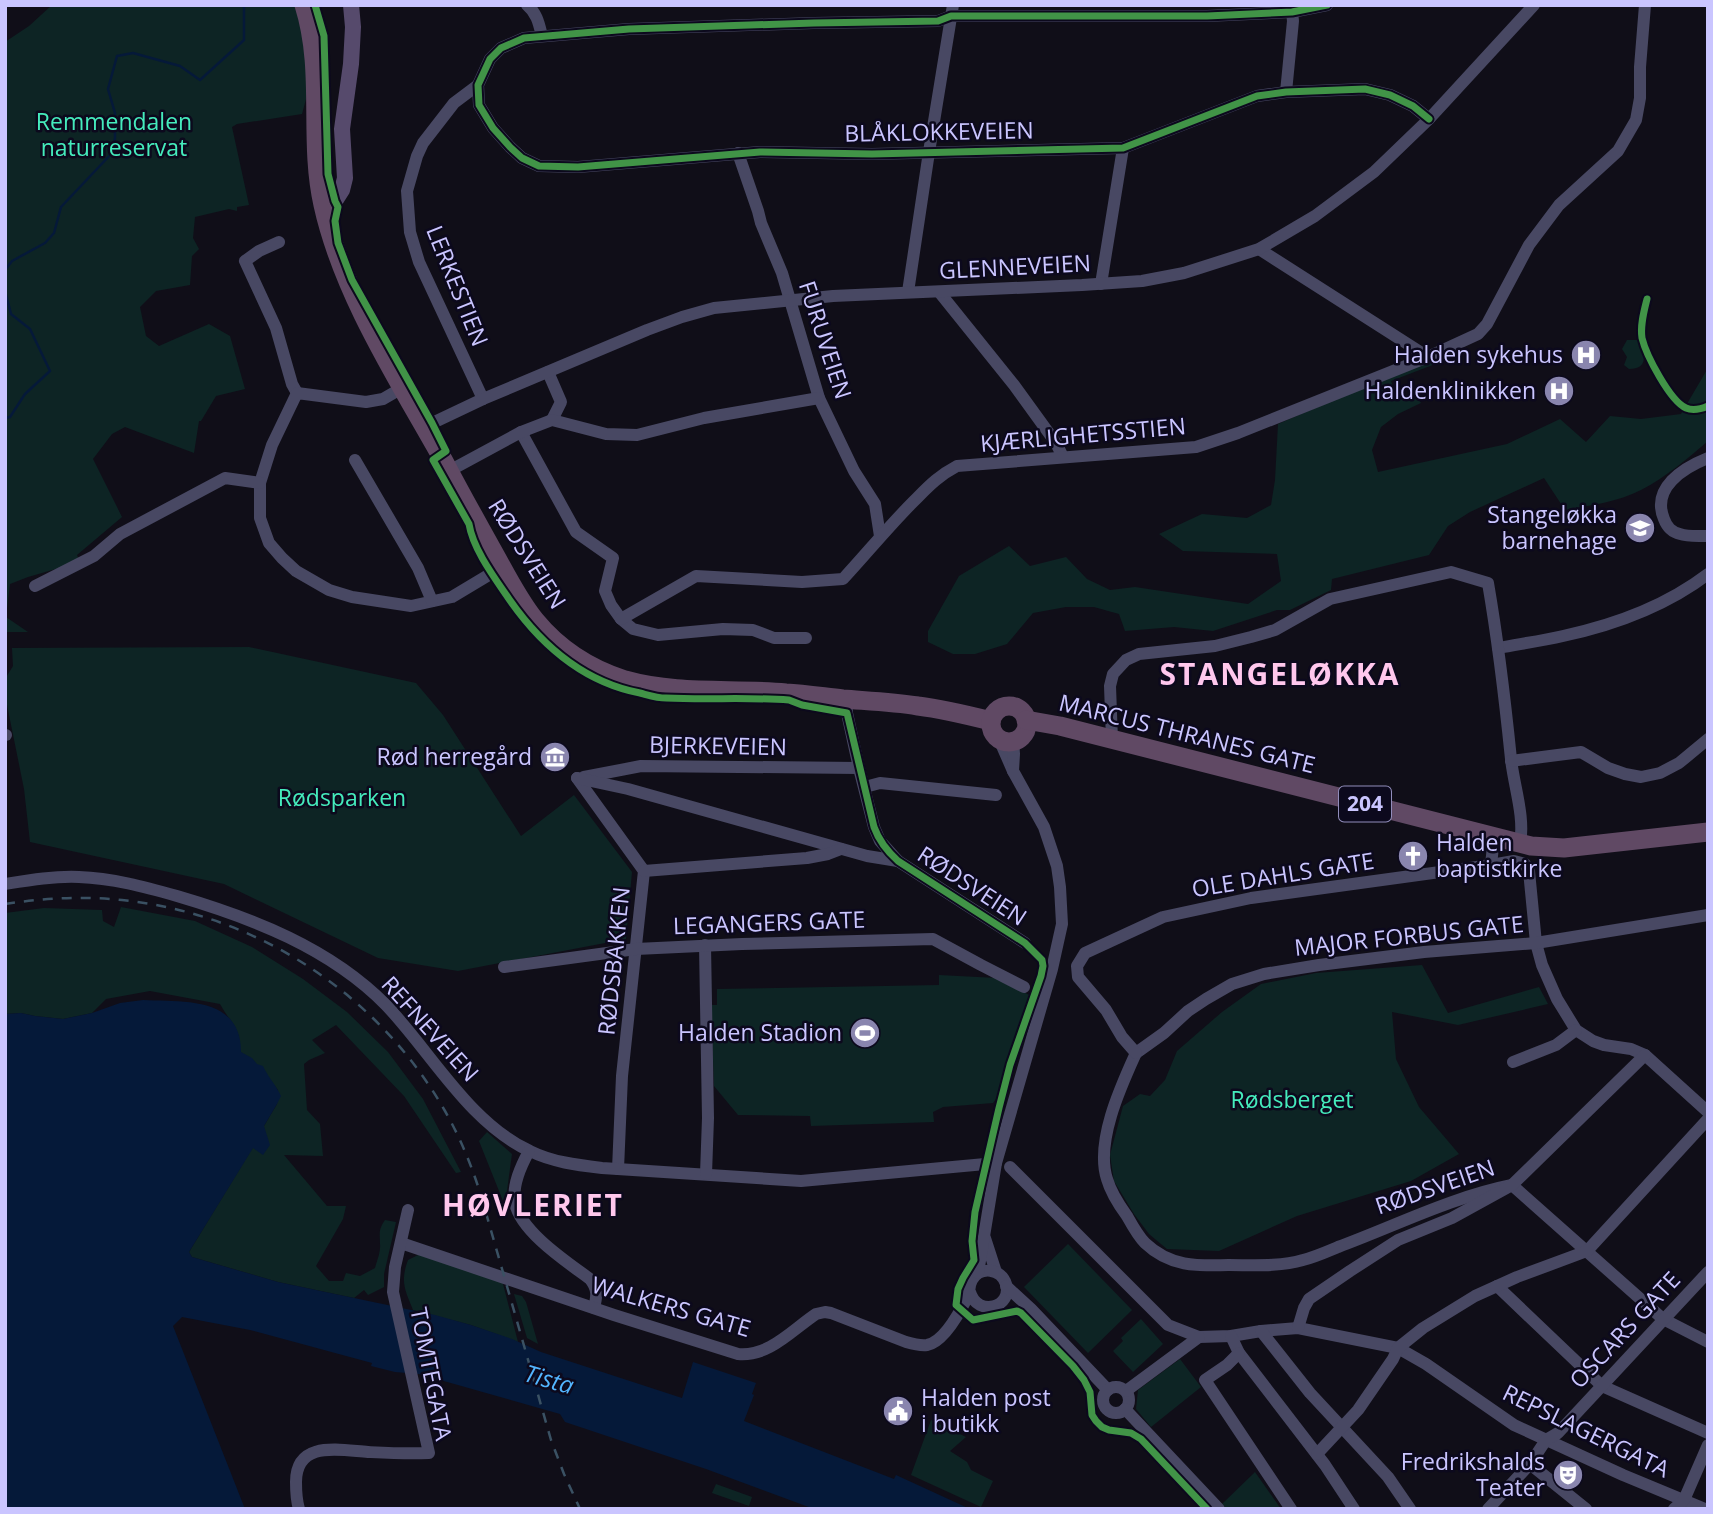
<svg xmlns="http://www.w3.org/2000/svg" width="1713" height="1514" font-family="'Open Sans',sans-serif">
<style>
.green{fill:#0d2424}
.water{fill:#051939}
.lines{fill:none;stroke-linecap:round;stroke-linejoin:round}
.stream{stroke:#051939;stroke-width:2.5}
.minor{stroke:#484863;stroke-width:12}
.major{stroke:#564a6c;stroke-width:16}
.highway{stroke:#604964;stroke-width:19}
.rail{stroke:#3a5163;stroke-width:2.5;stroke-dasharray:10 9;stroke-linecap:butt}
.cycleway-casing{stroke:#0c091d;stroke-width:11}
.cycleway{stroke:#419447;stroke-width:7}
.labels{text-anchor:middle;stroke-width:5;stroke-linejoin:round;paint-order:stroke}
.shield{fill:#0c091d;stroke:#918dbb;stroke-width:2}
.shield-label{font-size:21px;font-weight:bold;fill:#cac5ff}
.park-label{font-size:23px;fill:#45ebbc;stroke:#0c091d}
.street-label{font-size:23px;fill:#cac5ff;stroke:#0c091d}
.poi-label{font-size:23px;fill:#cac5ff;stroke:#0c091d;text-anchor:end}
.water-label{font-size:24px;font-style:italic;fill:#53b5ff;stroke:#0c091d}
.district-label{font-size:30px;font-weight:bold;letter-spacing:2px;fill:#ffc7ed;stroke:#0c091d}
</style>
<rect width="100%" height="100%" fill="#100e18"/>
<!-- green -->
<g class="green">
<polygon points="52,5 297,5 307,41 309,88 302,114 237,124 232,127 249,205 237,207 237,211 229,209 195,217 193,238 199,249 192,256 190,285 156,291 140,307 146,336 159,346 209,324 230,336 245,389 216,396 201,421 199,421 194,453 125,427 112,434 93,459 122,517 77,555 80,562 28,577 10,584 6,617 28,632 5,632 5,42 29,26"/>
<path d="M1627,340H1639C1645,354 1649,369 1629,369L1624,365L1627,357L1622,349Z"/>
<path d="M1453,349L1456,356L1391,381L1398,400L1415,394L1421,403L1398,414L1381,427L1372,450L1378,472L1507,444L1560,419L1586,442L1610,416L1641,419L1681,414L1708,368V441C1687,459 1666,477 1641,490C1618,502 1591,505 1565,510L1544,478L1470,512L1448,526L1429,555L1332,579L1331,590L1290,610H1277L1213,631L1174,627L1125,631L1119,614L1094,607H1066L1033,613L1007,644L975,654H953L928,642V631L959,576L1009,546L1030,566L1066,557L1087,579L1110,590L1135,587L1248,604L1281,581L1277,554L1183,551L1159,534L1202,514L1247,518L1271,505L1275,480L1278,424Z"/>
<polygon points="249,647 416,683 443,715 521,836 574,795 632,872 626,939 458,971 378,958 224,884 30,842 24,789 5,695 5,679 13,666 12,648"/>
<path d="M121,907L195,921L252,947L303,979L347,1012L388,1052L423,1099L461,1172L456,1173L404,1096L336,1025L312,1040L325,1053L309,1060L304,1064L307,1110L320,1124L323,1156L284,1155L327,1206H346L343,1219L316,1266L329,1281H343L346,1273L360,1276L375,1268C377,1261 381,1251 380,1244C380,1233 378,1230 385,1220L396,1222L384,1274V1287L368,1295L364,1290L354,1298L278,1282L192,1257L189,1252L253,1147L263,1154L264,1126L277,1104L278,1090C267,1076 256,1062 240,1052C241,1027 231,1024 220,1004L150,991L106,999L92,1013L63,1019L35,1016L21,1013L5,1014V913L44,908L102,910L103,921L114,927Z"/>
<polygon points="1422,965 1448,1013 1539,987 1548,1004 1458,1025 1392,1012 1396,1059 1419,1107 1459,1154 1411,1181 1297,1216 1219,1251 1167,1249 1149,1234 1134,1214 1114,1181 1110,1155 1123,1106 1140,1094 1150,1096 1165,1080 1177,1051 1222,1012 1261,984 1316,973"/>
<polygon points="939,975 997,978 1031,996 998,1096 993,1103 943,1107 933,1112 934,1122 811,1126 810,1116 738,1115 714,1086 711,1005 717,1005 717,989 939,985"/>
<polygon points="487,1132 512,1154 506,1198 503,1201 479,1141"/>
<polygon points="1068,1244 1132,1310 1088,1353 1024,1287"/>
<path d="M420,1254L502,1280L518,1342L471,1325L413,1310C405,1290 400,1282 408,1260Z"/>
<polygon points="514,1294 522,1296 526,1302 538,1344 527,1338"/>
<polygon points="1141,1319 1163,1344 1133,1372 1113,1351 1123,1341 1121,1338"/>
<polygon points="1180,1359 1201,1387 1151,1427 1136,1409 1138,1390"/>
<polygon points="931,1420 966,1437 950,1451 967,1462 971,1470 993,1481 981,1507 911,1475"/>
<polygon points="1255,1472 1281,1509 1227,1509 1222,1504"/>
<polygon points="716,1484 752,1497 749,1506 712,1493"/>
</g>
<!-- water -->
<path class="water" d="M143,1000C184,1002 241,996 241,1052L252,1058L257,1064L263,1066C268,1077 276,1085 281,1096L277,1104L264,1126L270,1145L263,1155L253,1148L189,1252L192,1257L278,1282L435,1315L471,1325L512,1339L541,1352L682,1398L693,1362L756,1383L752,1394L754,1395L744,1421L894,1479L896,1475L970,1509H814L706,1469L565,1422L560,1414L419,1374L395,1372L371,1366L372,1363L250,1330L182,1317L173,1326L245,1509H5V1014L21,1013L35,1016L63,1019L92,1013L120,1003Z"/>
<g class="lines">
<!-- stream -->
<g class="stream">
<polyline points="5,270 12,261 45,243 54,233 61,207 112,153 115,138 115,113 108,89 117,56 133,53 180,66 200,80 244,40 244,5"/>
<polyline points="5,291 11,314 30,329 50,371 25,394 10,417 5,418"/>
</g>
<!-- minor -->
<g class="minor">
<path d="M527,5C537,13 539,24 542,36"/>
<polyline points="1327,5 1292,12 1207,16 951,16 938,21 814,23 629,29 524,38 501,48 490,59 478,85 479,105 493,128 510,147 522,158 539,166 578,167 760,152 872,154 1123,148 1257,96 1286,92 1365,89 1390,95 1413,106 1429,119"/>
<polyline points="478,85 454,103 423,143 417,156 407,191 410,232 419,262 483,399"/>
<polyline points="1286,92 1293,21 1292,12"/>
<polyline points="738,153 758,211 761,223 782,273 819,398 854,471 875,504 880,536"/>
<polyline points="279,242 259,251 245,261 276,328 292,384 297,393"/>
<polyline points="1259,249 1428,357"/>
<polyline points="1101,284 1123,148"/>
<polyline points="908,292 929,152 953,5"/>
<polyline points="940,293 1014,385 1056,443 1063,457"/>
<polyline points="548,372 561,402 552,420"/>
<polyline points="402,388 383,399 366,402 297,393 272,445 260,483 260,518 269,543 282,558 296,571 329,590 352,597 411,606 452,597 502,567"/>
<polyline points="424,427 483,399 647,330 682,317 714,308 833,296 1082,285 1142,281 1184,273 1259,249 1315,216 1374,172 1429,119 1534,5"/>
<polyline points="521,432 576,532 613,558 605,591 611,605 621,619 633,629 658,635 723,629 753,630 774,638 806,638"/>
<path d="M1708,458C1683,468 1651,488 1664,519C1667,527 1671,532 1680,534C1688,537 1699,536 1708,536"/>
<polyline points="355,460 418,568 432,601"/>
<polyline points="449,471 521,432 552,420 606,434 637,435 704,418 819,398"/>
<polyline points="35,586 94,556 120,534 225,478 260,483"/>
<path d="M621,619L696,576L802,582L843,579C867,553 889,526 914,501C928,487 938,476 957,466L1196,447L1238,433L1428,357L1478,334L1487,324L1529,245L1559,205L1618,151L1636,120L1640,98V67L1645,5"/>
<path d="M1498,648C1519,644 1541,641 1563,636C1614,625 1666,606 1708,574"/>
<polyline points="846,699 847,713 859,768 874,827 880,841 898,861 1025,943"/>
<polyline points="5,735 6,735"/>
<polyline points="999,739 1013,771"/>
<path d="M1112,740L1110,686L1113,674L1126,660L1139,654L1215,646L1251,637L1275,630L1330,599L1451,572L1488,583C1498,641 1505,700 1511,759C1514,787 1525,816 1520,844"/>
<polyline points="1511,761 1581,752 1608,768 1625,774 1641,777 1660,773 1679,763 1708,739"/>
<polyline points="584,777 641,766 859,768"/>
<polyline points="577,778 644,871 622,1076 618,1169"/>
<polyline points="577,778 628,789 867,856 898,861"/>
<polyline points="865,787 880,783 996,795"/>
<polyline points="1491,865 1514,861 1525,864 1529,871 1536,943 1542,965 1557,999 1576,1030 1593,1041 1604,1045 1631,1049 1645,1055 1708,1112"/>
<polyline points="644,871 807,858 828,854 841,849"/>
<path d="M5,884C30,880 54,876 79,877C112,878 145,887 177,896C252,918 330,948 386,1005C431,1052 469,1123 530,1151C552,1162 577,1165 602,1168L801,1181L996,1163"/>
<polyline points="705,945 708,1118 706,1174"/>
<polyline points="504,967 636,949 742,944 933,939 981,965 1024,987"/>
<path d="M1136,1053C1121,1086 1095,1142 1107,1179C1111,1193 1119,1205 1127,1216C1132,1225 1138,1236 1145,1243C1170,1267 1197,1266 1229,1265C1253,1265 1279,1267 1303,1260C1315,1257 1326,1252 1338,1247C1395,1226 1452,1197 1512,1185L1663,1319L1708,1342"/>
<polyline points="1136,1053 1164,1033 1188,1011 1206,999 1232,984 1264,974 1319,965 1424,952 1536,943 1708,915"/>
<polyline points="1136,1053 1122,1037 1106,1010 1078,977 1077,966 1085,953 1163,917 1251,898 1491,865 1494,837"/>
<polyline points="1513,1062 1556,1045 1576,1030"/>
<path d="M529,1151C521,1166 512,1185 515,1203C521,1232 567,1262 590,1279C598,1289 597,1296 594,1308"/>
<polyline points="1010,1167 1168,1325 1199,1337 1231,1336 1261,1331 1298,1328 1398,1348 1426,1364 1514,1425 1623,1475 1705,1509"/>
<polyline points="985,1238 996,1272"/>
<path d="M401,1243L614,1315L738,1354C769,1357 792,1330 816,1314L825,1312L831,1313L906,1342C913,1344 920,1346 927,1345C944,1342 961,1310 968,1296C970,1290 969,1285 972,1280C980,1266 1001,1268 1006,1284C1013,1307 978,1318 970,1292"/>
<polyline points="978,1273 996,1163 1052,969 1062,924 1060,887 1057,866 1044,827 1013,771 1014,754 1013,741"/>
<polyline points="1006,1286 1031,1309 1108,1390"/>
<polyline points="1497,1286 1602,1386 1708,1433"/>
<polyline points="1298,1328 1304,1308 1309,1299 1350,1271 1398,1240 1452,1218 1512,1185 1645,1055"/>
<polyline points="1261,1331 1310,1393 1388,1477 1410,1509"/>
<polyline points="1231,1336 1239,1353 1325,1465 1354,1509"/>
<polyline points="1239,1353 1227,1365 1205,1380 1291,1509"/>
<circle cx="1116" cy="1400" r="13"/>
<polyline points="1126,1391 1199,1337"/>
<polyline points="1125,1409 1219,1509"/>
<polyline points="1317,1454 1358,1410 1393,1359 1398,1348 1423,1328 1475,1296 1517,1277 1587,1251 1708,1119"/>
<polyline points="1530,1464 1586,1509"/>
<path d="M299,1509C296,1499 296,1492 296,1482C296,1440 339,1450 368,1452C389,1453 408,1454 429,1453L393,1292L395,1267L408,1210"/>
<polyline points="1488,1509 1530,1464 1546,1440 1558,1433 1708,1272"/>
<polyline points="1674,1509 1684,1500 1708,1445"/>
</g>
<!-- major -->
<polyline class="major" points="323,206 335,201 342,190 345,178 342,129 351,64 353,27 351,5"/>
<!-- highway -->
<g class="highway">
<path d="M304,5C325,72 308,138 323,205C343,296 401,384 446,465C461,494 477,522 493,551C506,574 518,599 535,620C558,648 590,669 625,680C678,695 732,688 786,693C805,694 824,697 843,699C868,701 893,702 918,706C942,709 967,715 991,721"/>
<circle cx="1009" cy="724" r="18"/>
<polyline points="1026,720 1060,726 1531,846 1564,848 1708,832"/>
</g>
<!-- rail -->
<path class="rail" d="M5,904C44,898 83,896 122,900C257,914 378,994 445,1111C461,1139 473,1169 482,1199L551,1440L564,1474L580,1509"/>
<!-- cycleway casing -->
<g class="cycleway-casing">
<g id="cycleway">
<path d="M315,5L324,36L328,174L335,201L338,207L335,221L338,243L352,280L432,423L446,451L433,460L469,524C473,549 494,577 509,599C541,645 583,682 640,693C648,695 657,698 666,698C707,700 748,697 789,700L802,705L847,713L874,827C879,841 887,851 898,861L1025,943L1042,960L1043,966L1041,976L1010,1065L999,1108L975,1212L972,1241L974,1260L963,1278L958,1289L956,1305L973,1320L1017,1311L1021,1313L1073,1366L1084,1380L1090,1392L1092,1415L1096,1421L1102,1427L1109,1430L1131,1433L1141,1439L1207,1509"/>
<polyline points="1327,5 1292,12 1207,16 951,16 938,21 814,23 629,29 524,38 501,48 490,59 478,85 479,105 493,128 510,147 522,158 539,166 578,167 760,152 872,154 1123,148 1257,96 1286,92 1365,89 1390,95 1413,106 1429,119"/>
<path d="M1647,299C1644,311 1640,325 1642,338C1646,355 1670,401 1686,408C1693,411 1701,409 1708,406"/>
</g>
</g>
<!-- cycleway -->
<use href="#cycleway" class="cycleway"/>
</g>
<!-- icons -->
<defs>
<g id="hospital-disc" transform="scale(1.575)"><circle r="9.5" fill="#8985ae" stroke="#0c091d"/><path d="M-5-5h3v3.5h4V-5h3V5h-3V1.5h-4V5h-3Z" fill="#fff"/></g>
<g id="school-disc" transform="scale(1.575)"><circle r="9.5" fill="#8985ae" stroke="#0c091d"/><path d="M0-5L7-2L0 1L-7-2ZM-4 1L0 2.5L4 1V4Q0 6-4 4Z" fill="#fff"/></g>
<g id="museum-disc" transform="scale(1.575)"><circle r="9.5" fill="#8985ae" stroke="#0c091d"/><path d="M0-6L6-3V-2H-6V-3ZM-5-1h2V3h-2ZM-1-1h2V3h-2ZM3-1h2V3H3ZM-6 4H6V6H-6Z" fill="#fff"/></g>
<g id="church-disc" transform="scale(1.575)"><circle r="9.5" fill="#8985ae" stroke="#0c091d"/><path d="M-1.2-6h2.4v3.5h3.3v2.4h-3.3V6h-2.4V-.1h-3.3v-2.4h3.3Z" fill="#fff"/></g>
<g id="stadium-disc" transform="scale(1.575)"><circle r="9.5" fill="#8985ae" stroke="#0c091d"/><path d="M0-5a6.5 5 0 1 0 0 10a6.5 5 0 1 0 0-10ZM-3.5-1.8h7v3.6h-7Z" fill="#fff"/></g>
<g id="civic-disc" transform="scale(1.575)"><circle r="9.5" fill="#8985ae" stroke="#0c091d"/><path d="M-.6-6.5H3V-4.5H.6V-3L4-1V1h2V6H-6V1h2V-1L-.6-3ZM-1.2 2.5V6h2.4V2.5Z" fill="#fff"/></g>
<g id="theatre-disc" transform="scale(1.575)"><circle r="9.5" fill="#8985ae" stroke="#0c091d"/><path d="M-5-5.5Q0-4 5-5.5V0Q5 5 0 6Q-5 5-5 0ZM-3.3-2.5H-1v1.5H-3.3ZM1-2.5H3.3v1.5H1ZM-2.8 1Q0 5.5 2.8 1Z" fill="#fff"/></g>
</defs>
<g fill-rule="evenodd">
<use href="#hospital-disc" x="1586" y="355"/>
<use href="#hospital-disc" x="1559" y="391"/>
<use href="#school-disc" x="1640" y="528"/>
<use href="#museum-disc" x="555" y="757"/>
<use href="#church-disc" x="1413" y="856"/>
<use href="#stadium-disc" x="865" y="1033"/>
<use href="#civic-disc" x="898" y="1411"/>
<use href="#theatre-disc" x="1568" y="1475"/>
</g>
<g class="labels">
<!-- shield labels -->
<rect class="shield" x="1339" y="786.5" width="52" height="35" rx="5"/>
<g class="shield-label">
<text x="1365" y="811">204</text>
</g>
<!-- park labels -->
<g class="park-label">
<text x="114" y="130">Remmendalen<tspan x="114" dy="26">naturreservat</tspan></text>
<text x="342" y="806">Rødsparken</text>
<text x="1292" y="1108">Rødsberget</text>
</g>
<!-- street labels -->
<g class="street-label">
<text transform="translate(939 132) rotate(-1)" y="8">BLÅKLOKKEVEIEN</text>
<text transform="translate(1015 267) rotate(-3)" y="8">GLENNEVEIEN</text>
<text transform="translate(457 286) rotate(68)" y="8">LERKESTIEN</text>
<text transform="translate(825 340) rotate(72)" y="8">FURUVEIEN</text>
<text transform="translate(1083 435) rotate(-5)" y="8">KJÆRLIGHETSSTIEN</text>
<text transform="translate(527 554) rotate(58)" y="8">RØDSVEIEN</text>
<text transform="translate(1187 734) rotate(14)" y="8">MARCUS THRANES GATE</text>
<text transform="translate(718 746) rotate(1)" y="8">BJERKEVEIEN</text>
<text transform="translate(1283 875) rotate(-9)" y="8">OLE DAHLS GATE</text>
<text transform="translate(972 886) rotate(33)" y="8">RØDSVEIEN</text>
<text transform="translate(769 923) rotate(-2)" y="8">LEGANGERS GATE</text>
<text transform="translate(1409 936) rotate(-6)" y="8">MAJOR FORBUS GATE</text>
<text transform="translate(614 961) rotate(-84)" y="8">RØDSBAKKEN</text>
<text transform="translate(430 1029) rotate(48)" y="8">REFNEVEIEN</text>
<text transform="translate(1435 1187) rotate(-19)" y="8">RØDSVEIEN</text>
<text transform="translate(671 1307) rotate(16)" y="8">WALKERS GATE</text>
<text transform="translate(1625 1330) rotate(-47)" y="8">OSCARS GATE</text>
<text transform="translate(431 1374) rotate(79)" y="8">TOMTEGATA</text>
<text transform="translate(1586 1431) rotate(26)" y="8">REPSLAGERGATA</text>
</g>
<!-- poi labels -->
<g class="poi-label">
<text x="1563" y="363">Halden sykehus</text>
<text x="1536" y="399">Haldenklinikken</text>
<text x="1617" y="523">Stangeløkka<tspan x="1617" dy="26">barnehage</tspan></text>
<text x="532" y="765">Rød herregård</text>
<text x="1436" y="851" text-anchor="start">Halden<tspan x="1436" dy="26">baptistkirke</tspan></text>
<text x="842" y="1041">Halden Stadion</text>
<text x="921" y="1406" text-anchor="start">Halden post<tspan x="921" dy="26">i butikk</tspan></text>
<text x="1545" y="1470">Fredrikshalds<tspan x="1545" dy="26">Teater</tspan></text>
</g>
<!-- water labels -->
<g class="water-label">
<text transform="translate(549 1380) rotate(16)" y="8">Tista</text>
</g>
<!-- district labels -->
<g class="district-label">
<text x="1280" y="685">STANGELØKKA</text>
<text x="533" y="1216">HØVLERIET</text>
</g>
</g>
<!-- border -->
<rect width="1713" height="1514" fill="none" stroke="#cac5ff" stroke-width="14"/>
</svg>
